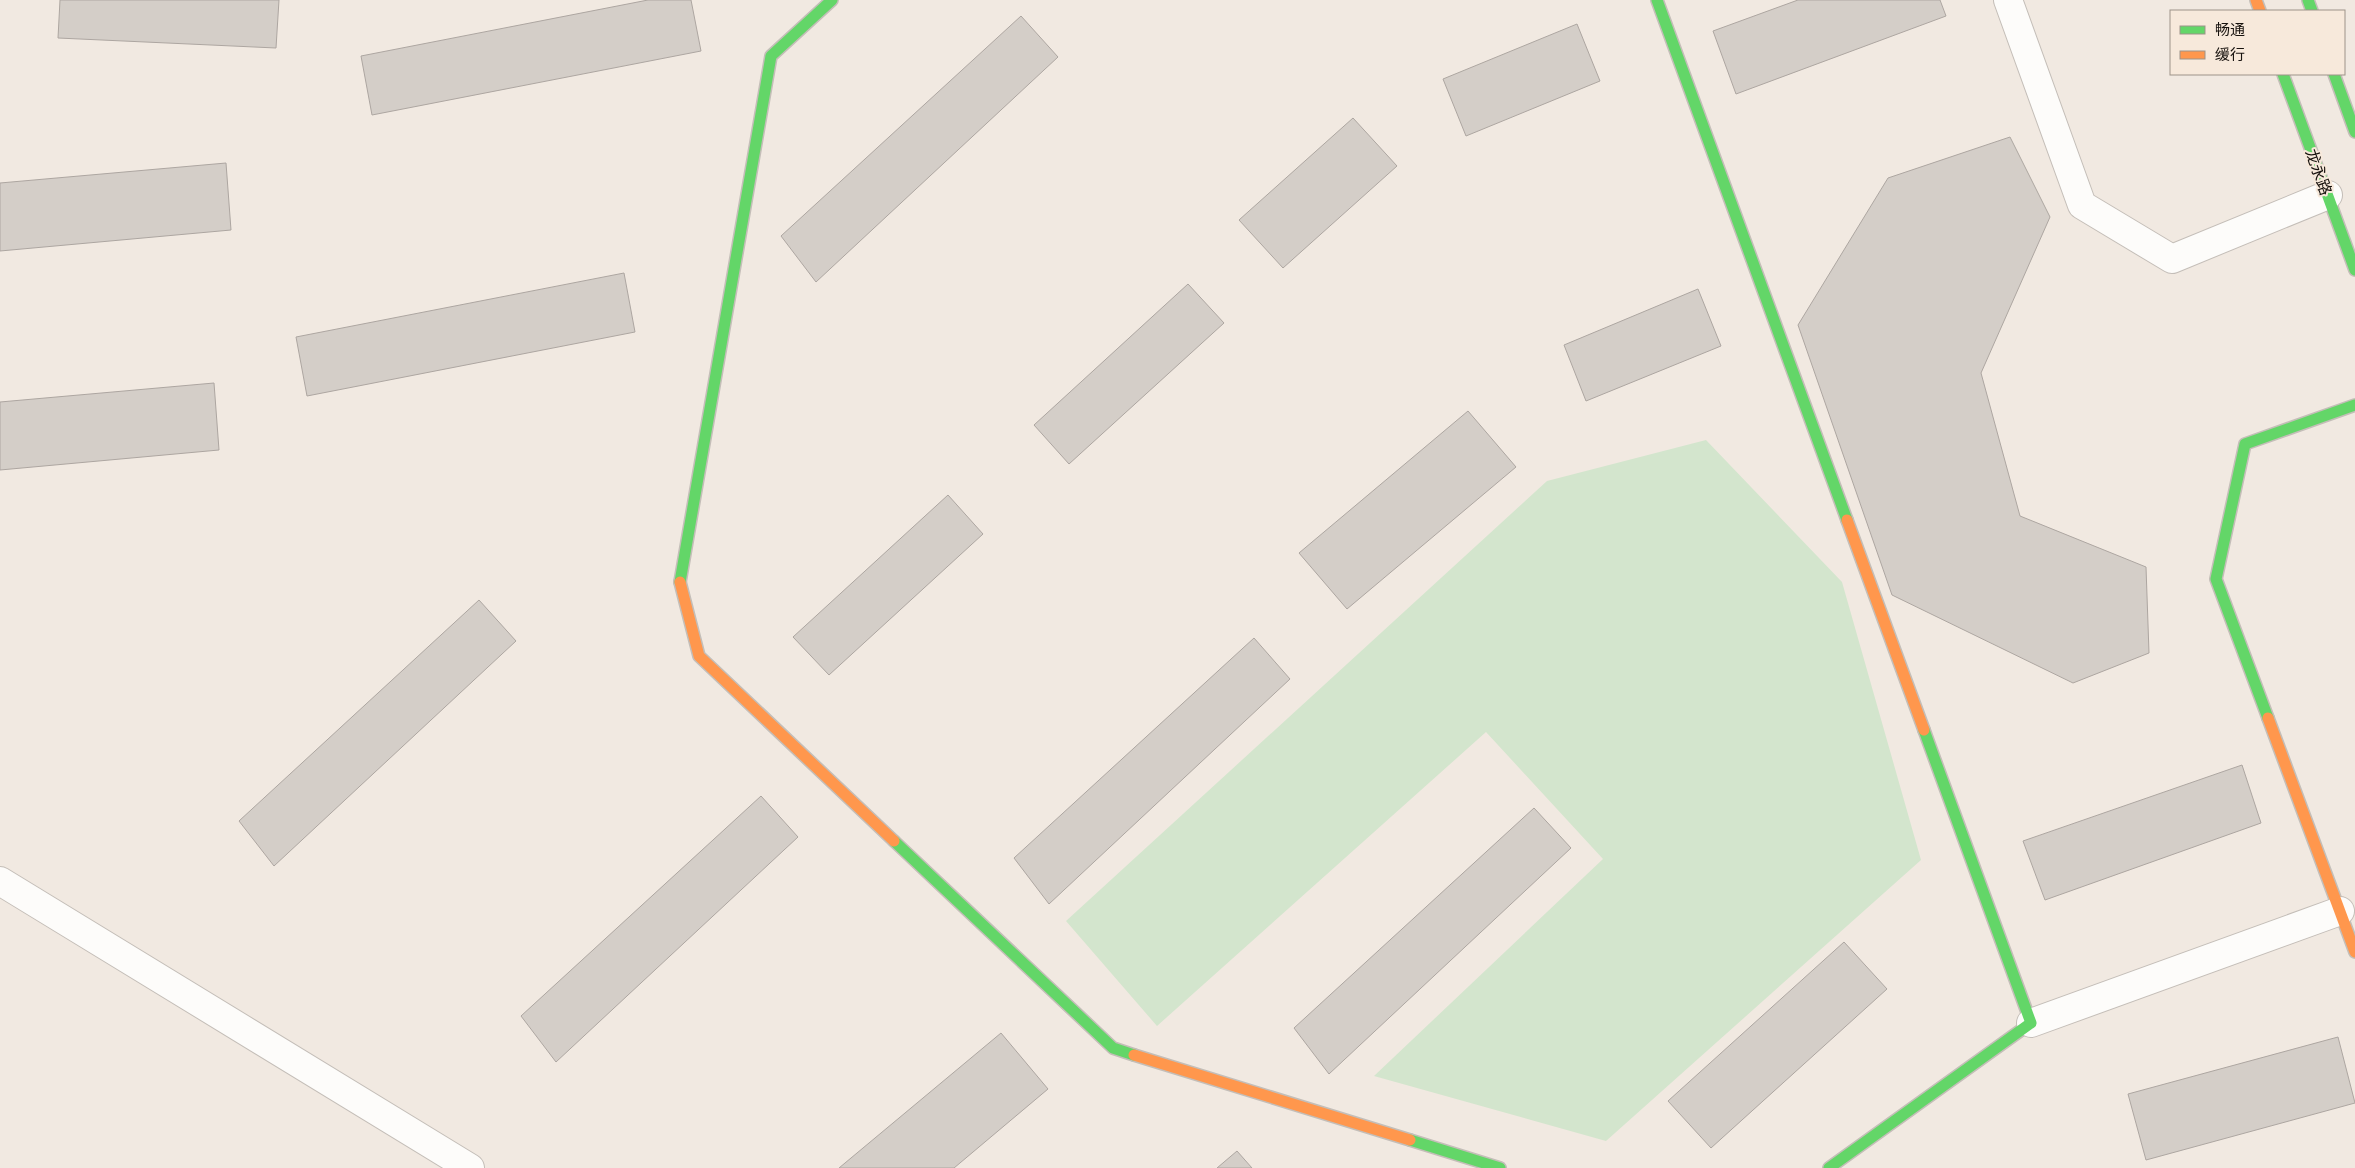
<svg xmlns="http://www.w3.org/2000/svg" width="2355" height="1168" font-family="'Source Sans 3','Noto Sans SC',sans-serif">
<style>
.green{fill:#d3e5cd}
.building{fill:#d4cec8;stroke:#ada6a1}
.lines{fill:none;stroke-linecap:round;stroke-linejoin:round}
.street-casing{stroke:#c4beb8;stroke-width:30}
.fast-casing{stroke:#c4beb8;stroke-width:14}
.slow-casing{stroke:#c4beb8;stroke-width:14}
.street{stroke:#fdfcfa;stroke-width:28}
.fast{stroke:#63d668;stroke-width:11}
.slow{stroke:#ff974d;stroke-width:11}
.labels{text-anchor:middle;stroke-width:4;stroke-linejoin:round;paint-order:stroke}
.street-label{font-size:16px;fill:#17120e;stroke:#f7e9db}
</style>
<rect width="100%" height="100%" fill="#f1e9e1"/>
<!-- green -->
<polygon class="green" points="1706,440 1842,582 1921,860 1606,1141 1374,1076 1603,859 1486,732 1157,1026 1066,921 1547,481"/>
<!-- building -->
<g class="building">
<polygon points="60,0 279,0 276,48 58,38"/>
<polygon points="648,0 691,0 701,51 372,115 361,56"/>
<polygon points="1798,0 1940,0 1946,16 1736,94 1713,31"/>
<polygon points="1021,16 1058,57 816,282 781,236"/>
<polygon points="1577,24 1600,81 1466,136 1443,79"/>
<polygon points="1353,118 1397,166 1283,268 1239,220"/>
<polygon points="2010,137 2050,217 1981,373 2020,516 2146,567 2149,653 2073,683 1892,595 1798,325 1888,178"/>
<polygon points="226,163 231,230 0,251 0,183"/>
<polygon points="624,273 635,332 307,396 296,337"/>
<polygon points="1188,284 1224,323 1069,464 1034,425"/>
<polygon points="1698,289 1721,346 1586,401 1564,345"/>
<polygon points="214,383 219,450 0,470 0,402"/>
<polygon points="1468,411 1516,467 1347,609 1299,553"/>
<polygon points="948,495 983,534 829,675 793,637"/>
<polygon points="479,600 516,641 274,866 239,821"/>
<polygon points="1254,638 1290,679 1049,904 1014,858"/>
<polygon points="2242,765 2261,823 2045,900 2023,841"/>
<polygon points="761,796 798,837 556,1062 521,1016"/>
<polygon points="1534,808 1571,848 1329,1074 1294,1028"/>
<polygon points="1844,942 1887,989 1711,1148 1668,1101"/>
<polygon points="1001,1033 1048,1089 954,1168 839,1168"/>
<polygon points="2338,1037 2355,1103 2146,1160 2128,1094"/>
<polygon points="1237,1151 1252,1168 1217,1168"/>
</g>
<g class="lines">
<!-- street casing -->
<g class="street-casing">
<g id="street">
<polyline points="2008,0 2082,205 2172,259 2328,195"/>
<polyline points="0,881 470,1168"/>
<polyline points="2031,1023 2340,911"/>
</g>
</g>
<!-- fast casing -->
<g class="fast-casing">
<g id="fast">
<polyline points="1657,0 1847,520"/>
<polyline points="2308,0 2312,11"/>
<polyline points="2283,74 2355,270"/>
<polyline points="2334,74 2355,132"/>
<polyline points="680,582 771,56 832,0"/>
<polyline points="2268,718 2216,579 2245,444 2355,405"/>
<polyline points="894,841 1113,1048 1134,1055"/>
<polyline points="1410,1140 1500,1168"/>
<polyline points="1829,1168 2031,1023 1924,730"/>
</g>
</g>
<!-- slow casing -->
<g class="slow-casing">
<g id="slow">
<polyline points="2256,0 2260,11"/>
<polyline points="1847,520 1924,730"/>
<polyline points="680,582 699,656 894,841"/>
<polyline points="2268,718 2355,952"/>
<polyline points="1134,1055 1410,1140"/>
</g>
</g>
<!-- street -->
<use href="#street" class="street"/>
<!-- fast -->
<use href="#fast" class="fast"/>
<!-- slow -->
<use href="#slow" class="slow"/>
</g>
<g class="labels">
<!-- street labels -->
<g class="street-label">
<text transform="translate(2319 172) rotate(70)" y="6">龙永路</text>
</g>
</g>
<!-- legend -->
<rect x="2170" y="10" width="175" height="65" fill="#f7e9db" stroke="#9d9389"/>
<rect x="2180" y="26" width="25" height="8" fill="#63d668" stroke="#9d9389"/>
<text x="2215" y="35" font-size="15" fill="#17120e">畅通</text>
<rect x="2180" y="51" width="25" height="8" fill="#ff974d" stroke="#9d9389"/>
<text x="2215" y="60" font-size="15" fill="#17120e">缓行</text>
</svg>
